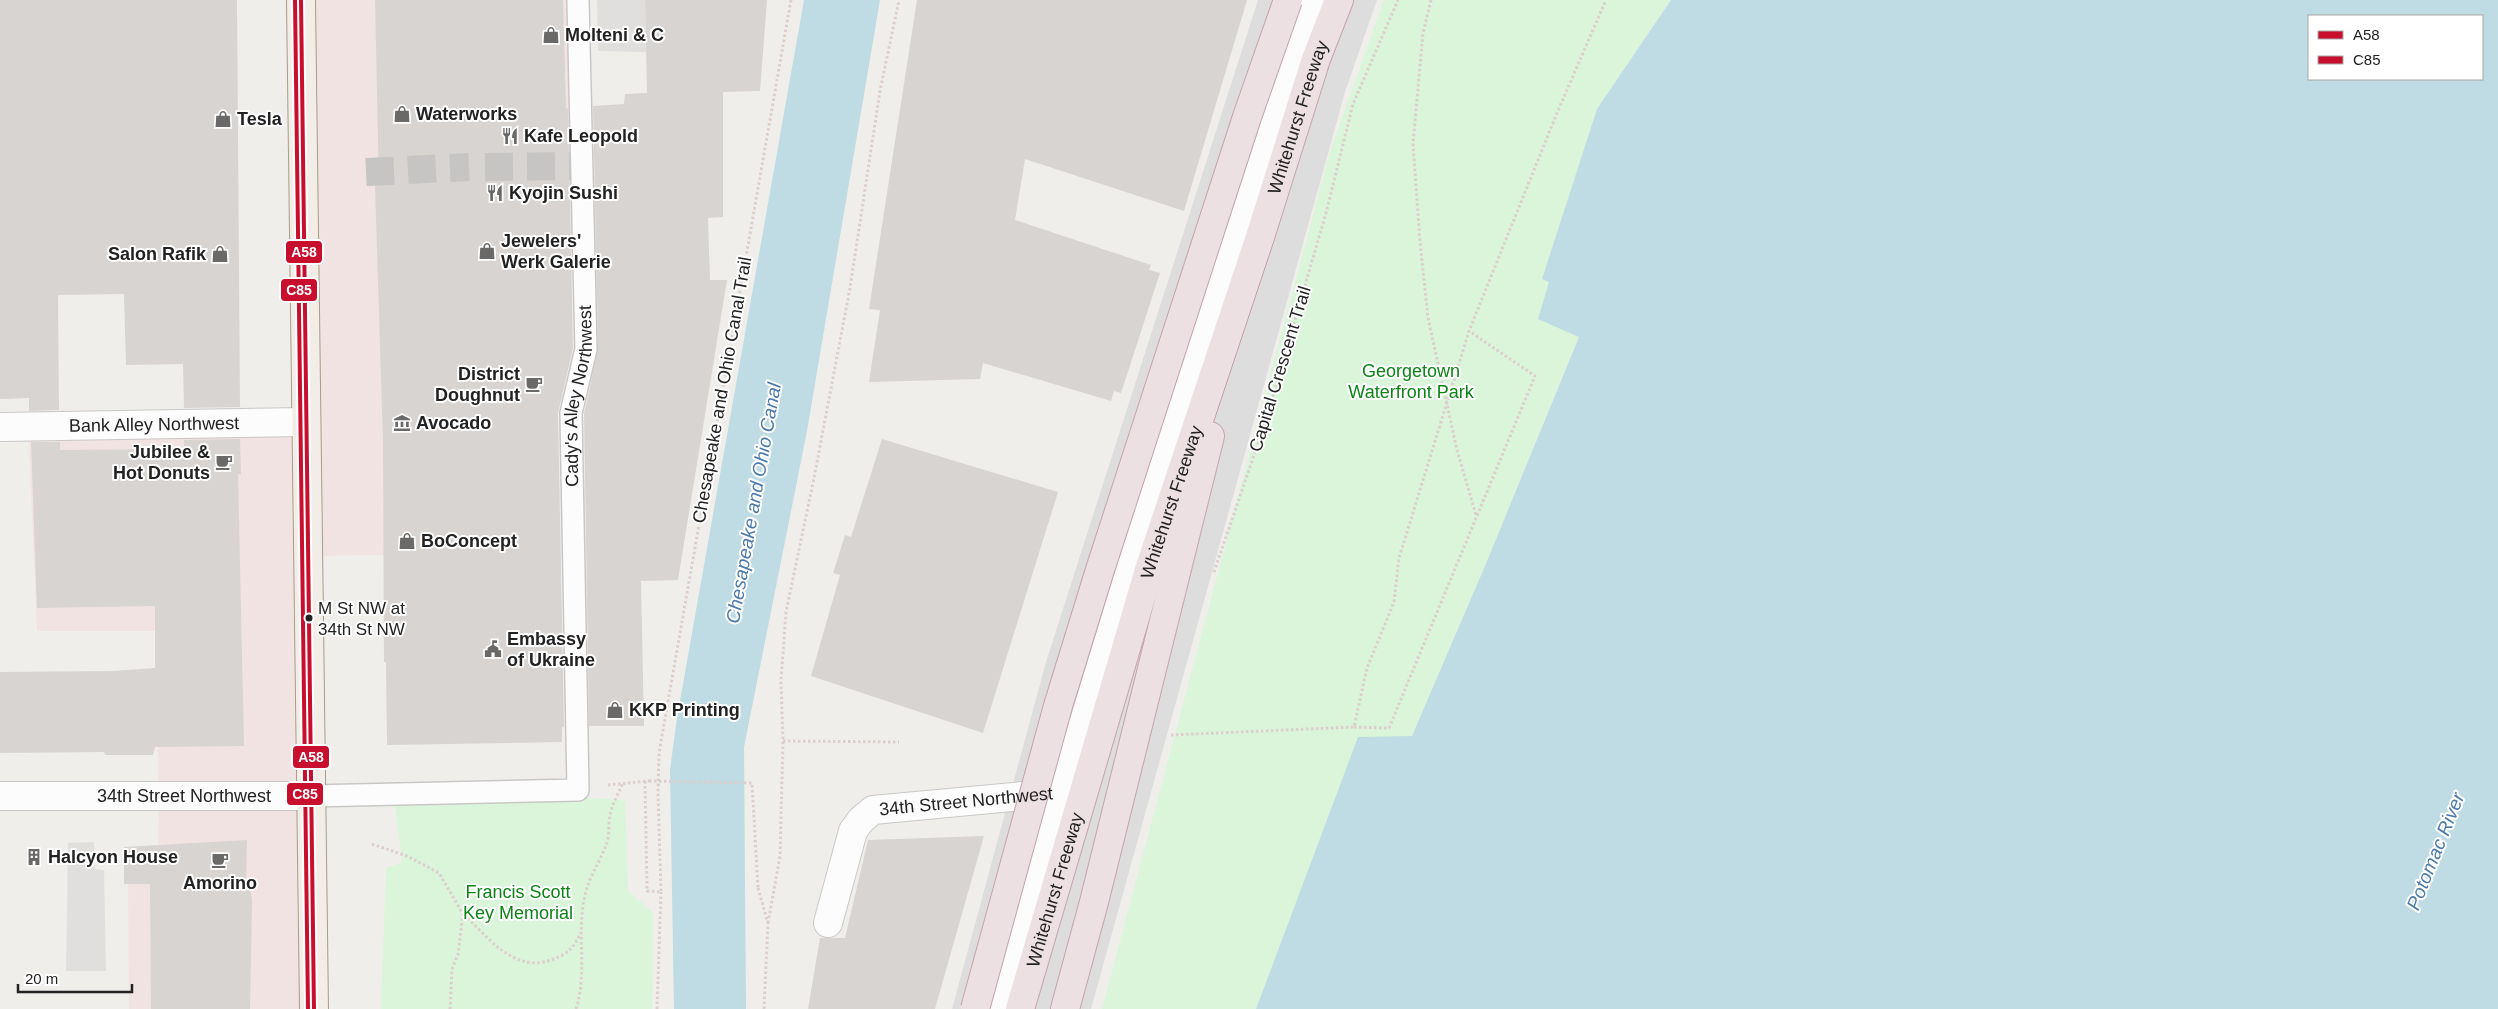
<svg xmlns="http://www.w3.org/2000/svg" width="2498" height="1009" font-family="Arial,sans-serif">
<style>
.commercial{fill:#f1e3e1}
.park{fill:#daf5da}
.parking{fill:#e0dfde}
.water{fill:#bfdbe3;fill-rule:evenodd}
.pier{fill:#dedddd}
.building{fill:#d7d4d2}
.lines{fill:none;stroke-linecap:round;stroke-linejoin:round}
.pedestrian-tunnel{stroke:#c7c5c3;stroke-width:28;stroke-dasharray:28 14;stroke-linecap:butt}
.service-casing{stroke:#c9c8c7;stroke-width:24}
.minor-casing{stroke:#c9c8c7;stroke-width:30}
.tertiary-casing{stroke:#c9c8c7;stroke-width:30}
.primary-casing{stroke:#a79c86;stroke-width:30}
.motorway-casing{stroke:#c5a2ac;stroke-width:30}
.path{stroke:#dccecd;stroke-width:3;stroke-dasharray:2.5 2.5;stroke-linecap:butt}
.service{stroke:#fdfcfc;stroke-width:21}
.minor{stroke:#fdfcfc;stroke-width:28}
.tertiary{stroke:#fdfcfc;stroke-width:28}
.primary{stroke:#f3ede7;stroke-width:28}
.motorway{stroke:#ece0e2;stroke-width:28}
.motorway-bridge-casing{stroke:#c5a2ac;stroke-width:30;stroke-linecap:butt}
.path-bridge{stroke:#dccecd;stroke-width:3;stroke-dasharray:2.5 2.5;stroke-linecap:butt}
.motorway-bridge{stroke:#ece0e2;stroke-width:28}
.bus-1-casing{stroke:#fff;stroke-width:8}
.bus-2-casing{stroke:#fff;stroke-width:8}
.bus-1{stroke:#c8102e;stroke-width:4}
.bus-2{stroke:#c8102e;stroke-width:4}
.bus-dot{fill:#222;stroke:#fff;stroke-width:2}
.labels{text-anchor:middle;stroke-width:4;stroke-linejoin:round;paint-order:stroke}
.bus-label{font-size:17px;fill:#222;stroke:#fff;text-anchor:start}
.poi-label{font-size:18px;font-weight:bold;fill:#222;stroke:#fff;text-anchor:start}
.street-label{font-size:18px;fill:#222;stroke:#fff}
.park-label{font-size:18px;fill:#0c8416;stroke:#fff}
.water-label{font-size:19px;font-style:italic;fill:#4a7aab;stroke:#fff}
.line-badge{stroke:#fff;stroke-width:2}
.badge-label{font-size:14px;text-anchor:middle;font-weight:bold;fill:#fff}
</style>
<rect width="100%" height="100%" fill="#f0eeeb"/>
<!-- commercial -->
<polygon class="commercial" points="301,0 567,0 570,109 572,367 553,367 559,553 308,556 314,1009 129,1009 128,879 158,879 159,795 155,631 37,631 28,426 306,422"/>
<!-- park -->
<g class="park">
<polygon points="1384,0 1671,0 1597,109 1542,279 1549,282 1539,319 1579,336 1485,566 1412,736 1269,978 1256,1009 1102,1009 1330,151"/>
<polygon points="520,795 625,800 628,890 654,914 652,1009 381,1009 386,868 402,862 394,798"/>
</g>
<!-- parking -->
<g class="parking">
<polygon points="597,0 645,0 646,52 598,51"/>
<polygon points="94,842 95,869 104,870 106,971 66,971 68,843"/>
</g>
<!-- water -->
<g class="water">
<polygon points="804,0 880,0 807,431 744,747 746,1009 674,1009 670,770 677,718"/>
<path d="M1671,0H2498V1009H1256L1358,737L1412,736L1485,566L1579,337L1538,319L1549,282L1542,279L1597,109ZM2482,16V79H2309V16Z"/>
</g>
<!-- pier -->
<polygon class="pier" points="1258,0 1377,0 1345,92 1091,1009 952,1009 1046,662"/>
<!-- building -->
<g class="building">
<polygon points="0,0 237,0 240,407 184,408 183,364 126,365 124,294 58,295 59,410 29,411 29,398 0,399"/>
<polygon points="375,0 563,0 566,109 568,108 573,348 558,413 564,727 562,727 562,742 387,745 386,662 384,662 383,441 375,185 379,185"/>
<polygon points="645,0 767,0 760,91 723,92 723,217 708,218 710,280 727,280 678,580 641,581 644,726 589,726 584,414 598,349 593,106 624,104 625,94 647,93"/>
<polygon points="917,0 1247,0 1184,211 1025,159 1015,220 1151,265 1149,270 1160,273 1121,393 1114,391 1111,401 983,363 980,379 869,382 880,310 869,309"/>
<polygon points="240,439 241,474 238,474 244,746 155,747 153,755 105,755 104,752 0,753 0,672 113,671 155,668 155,606 37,608 31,442 60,442 60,450 184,449 184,440"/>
<polygon points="882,439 1058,492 983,733 811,676 840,575 833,573 845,535 851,537"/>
<polygon points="984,836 935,1009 808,1009 820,938 845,938 868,840"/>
<polygon points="247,840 246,884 251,893 252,902 250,1009 151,1009 150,884 124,884 124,847"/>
</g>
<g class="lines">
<!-- pedestrian-tunnel -->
<g class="pedestrian-tunnel">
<polyline points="485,167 582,166"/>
<polyline points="366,172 469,167"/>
</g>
<!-- service casing -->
<g class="service-casing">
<g id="service">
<path id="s1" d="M311,796L578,790L571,413L586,349L578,0"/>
</g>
</g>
<!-- minor casing -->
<g class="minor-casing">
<g id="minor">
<path id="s2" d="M0,427L306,422"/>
<path id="s3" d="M828,923L853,831L861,820L873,810L1055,793"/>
<polyline points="1001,1009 1062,793 1243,200 1311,0"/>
</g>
</g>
<!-- tertiary casing -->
<g class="tertiary-casing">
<g id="tertiary">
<path id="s4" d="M0,796H311"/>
</g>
</g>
<!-- primary casing -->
<g class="primary-casing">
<polyline id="primary" points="301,0 314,1009"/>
</g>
<!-- motorway casing -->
<g class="motorway-casing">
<g id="motorway">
<path id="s5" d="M1020,1009L1149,570L1260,237L1316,59L1339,0"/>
<polyline points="1065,1009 1094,902 1210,436"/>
</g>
</g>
<!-- path -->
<g class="path">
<polyline points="1431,0 1423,33 1413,144 1420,242 1428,318 1457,450 1476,515"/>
<polyline points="1214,572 1266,420 1326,213 1353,104 1398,0"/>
<polyline points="1354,727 1389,728 1535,376 1469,331"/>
<polyline points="1171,735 1354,727 1367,668 1394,602 1399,558 1469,331 1557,113 1606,0"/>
<polyline points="783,741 899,742"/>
<polyline points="645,781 647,891 661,892 658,793 659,753 791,0"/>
<polyline points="608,785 649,781"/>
<polyline points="372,844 407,856 439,873 463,914 458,954 452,969 450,1009"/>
<polyline points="758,888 768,923 764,1009"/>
<path d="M464,915C489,938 514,973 551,960C568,954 574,948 581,932"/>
<polyline points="768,923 780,856 783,741 781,681 786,612 814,478 850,288 880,91 899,0"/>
<path d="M576,1009C588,971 576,933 585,895C589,877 600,862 606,845C610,836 608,824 610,815C612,804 619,793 623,782"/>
<polyline points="657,1009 661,892"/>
</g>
<!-- service -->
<use href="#service" class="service"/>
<!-- minor -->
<use href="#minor" class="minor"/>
<!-- tertiary -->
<use href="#tertiary" class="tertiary"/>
<!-- primary -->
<use href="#primary" class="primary"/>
<!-- motorway -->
<use href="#motorway" class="motorway"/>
<!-- motorway-bridge casing -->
<g class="motorway-bridge-casing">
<polyline id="motorway-bridge" points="975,1009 1058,706 1099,573 1247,117 1288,0"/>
</g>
<!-- path-bridge -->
<polyline class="path-bridge" points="649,781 752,783 758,888"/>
<!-- motorway-bridge -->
<use href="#motorway-bridge" class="motorway-bridge"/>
<!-- bus-1 casing -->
<g class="bus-1-casing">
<polyline id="bus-1" points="301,0 314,1009"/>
</g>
<!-- bus-2 casing -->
<g class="bus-2-casing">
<polyline id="bus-2" points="295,0 308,1009"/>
</g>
<!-- bus-1 -->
<use href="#bus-1" class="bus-1"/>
<!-- bus-2 -->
<use href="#bus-2" class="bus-2"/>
</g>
<!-- icons -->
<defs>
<g id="shop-bare" transform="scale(1.35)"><path d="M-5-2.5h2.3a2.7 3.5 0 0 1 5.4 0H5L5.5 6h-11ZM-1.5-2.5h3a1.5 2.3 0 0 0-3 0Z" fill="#6a6968" stroke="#fff" stroke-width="2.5" paint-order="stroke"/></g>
<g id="restaurant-bare" transform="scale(1.35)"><path d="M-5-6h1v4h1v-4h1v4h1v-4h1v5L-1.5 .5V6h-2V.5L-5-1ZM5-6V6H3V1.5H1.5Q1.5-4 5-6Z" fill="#6a6968" stroke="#fff" stroke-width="2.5" paint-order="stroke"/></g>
<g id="cafe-bare" transform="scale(1.35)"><path d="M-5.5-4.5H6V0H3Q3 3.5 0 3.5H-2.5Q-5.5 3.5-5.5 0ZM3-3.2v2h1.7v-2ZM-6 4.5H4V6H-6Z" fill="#6a6968" stroke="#fff" stroke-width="2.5" paint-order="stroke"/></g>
<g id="museum-bare" transform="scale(1.35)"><path d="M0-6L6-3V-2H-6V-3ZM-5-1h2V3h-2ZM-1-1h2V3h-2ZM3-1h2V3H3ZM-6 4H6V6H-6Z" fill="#6a6968" stroke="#fff" stroke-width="2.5" paint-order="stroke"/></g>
<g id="civic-bare" transform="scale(1.35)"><path d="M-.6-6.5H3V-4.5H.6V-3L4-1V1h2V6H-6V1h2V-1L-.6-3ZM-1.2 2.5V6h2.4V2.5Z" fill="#6a6968" stroke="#fff" stroke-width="2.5" paint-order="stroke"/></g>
<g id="building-bare" transform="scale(1.35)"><path d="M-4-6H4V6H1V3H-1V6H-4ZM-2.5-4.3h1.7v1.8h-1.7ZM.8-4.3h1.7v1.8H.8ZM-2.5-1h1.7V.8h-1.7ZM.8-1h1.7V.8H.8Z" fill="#6a6968" stroke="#fff" stroke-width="2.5" paint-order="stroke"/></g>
</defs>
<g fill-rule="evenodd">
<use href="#shop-bare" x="551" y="35"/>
<use href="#shop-bare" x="402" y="114"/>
<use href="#shop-bare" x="223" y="119"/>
<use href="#restaurant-bare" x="510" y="136"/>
<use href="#restaurant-bare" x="495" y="193"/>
<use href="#shop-bare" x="487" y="251"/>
<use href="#shop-bare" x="220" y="254"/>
<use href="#cafe-bare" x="534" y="384"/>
<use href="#museum-bare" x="402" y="423"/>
<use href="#cafe-bare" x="224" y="462"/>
<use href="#shop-bare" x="407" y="541"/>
<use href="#civic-bare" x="493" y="649"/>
<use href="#shop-bare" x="615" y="710"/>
<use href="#building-bare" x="34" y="857"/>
<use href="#cafe-bare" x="220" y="860"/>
</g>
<!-- markers -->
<circle class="bus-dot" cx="309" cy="618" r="4.5"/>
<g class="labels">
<!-- bus labels -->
<g class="bus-label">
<text x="318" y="614">M St NW at<tspan x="318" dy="21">34th St NW</tspan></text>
</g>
<!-- poi labels -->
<g class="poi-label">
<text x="565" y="41">Molteni &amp; C</text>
<text x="416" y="120">Waterworks</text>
<text x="237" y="125">Tesla</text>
<text x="524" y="142">Kafe Leopold</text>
<text x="509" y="199">Kyojin Sushi</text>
<text x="501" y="247">Jewelers'<tspan x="501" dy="21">Werk Galerie</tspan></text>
<text x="206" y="260" text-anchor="end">Salon Rafik</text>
<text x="520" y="380" text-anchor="end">District<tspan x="520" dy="21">Doughnut</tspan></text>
<text x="416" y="429">Avocado</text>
<text x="210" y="458" text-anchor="end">Jubilee &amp;<tspan x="210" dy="21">Hot Donuts</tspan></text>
<text x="421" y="547">BoConcept</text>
<text x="507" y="645">Embassy<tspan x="507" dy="21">of Ukraine</tspan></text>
<text x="629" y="716">KKP Printing</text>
<text x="48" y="863">Halcyon House</text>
<text x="220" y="889" text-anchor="middle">Amorino</text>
</g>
<!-- street labels -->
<g class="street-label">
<text dy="6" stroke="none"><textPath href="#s5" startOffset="934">Whitehurst Freeway</textPath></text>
<text transform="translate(1280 369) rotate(-73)" y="6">Capital Crescent Trail</text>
<text transform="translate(722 390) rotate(-80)" y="6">Chesapeake and Ohio Canal Trail</text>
<text dy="6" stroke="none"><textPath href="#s1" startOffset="662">Cady's Alley Northwest</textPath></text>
<text dy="6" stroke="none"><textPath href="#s2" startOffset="154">Bank Alley Northwest</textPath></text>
<text dy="6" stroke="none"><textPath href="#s5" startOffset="529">Whitehurst Freeway</textPath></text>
<text dy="6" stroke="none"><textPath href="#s4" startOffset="184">34th Street Northwest</textPath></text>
<text dy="6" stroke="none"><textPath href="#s3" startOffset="218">34th Street Northwest</textPath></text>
<text dy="6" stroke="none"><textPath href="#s5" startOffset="124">Whitehurst Freeway</textPath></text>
</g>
<!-- park labels -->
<g class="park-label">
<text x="1411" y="377">Georgetown<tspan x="1411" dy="21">Waterfront Park</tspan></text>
<text x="518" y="898">Francis Scott<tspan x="518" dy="21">Key Memorial</tspan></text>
</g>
<!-- water labels -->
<g class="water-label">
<text transform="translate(753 503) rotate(-80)" y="7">Chesapeake and Ohio Canal</text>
<text transform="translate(2435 851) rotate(-68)" y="7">Potomac River</text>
</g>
</g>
<g class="line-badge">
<rect x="285" y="240" width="38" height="24" rx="5" fill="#c8102e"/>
<rect x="280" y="278" width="38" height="24" rx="5" fill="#c8102e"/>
<rect x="292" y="745" width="38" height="24" rx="5" fill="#c8102e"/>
<rect x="286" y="782" width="38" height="24" rx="5" fill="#c8102e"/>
</g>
<g class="badge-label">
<text x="304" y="257">A58</text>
<text x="299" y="295">C85</text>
<text x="311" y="762">A58</text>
<text x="305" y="799">C85</text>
</g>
<!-- legend -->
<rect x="2308" y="15" width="175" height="65" fill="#ffffff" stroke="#a7a7a7"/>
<rect x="2318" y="31" width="25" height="8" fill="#c8102e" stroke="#a7a7a7"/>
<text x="2353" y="40" font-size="15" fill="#222222">A58</text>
<rect x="2318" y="56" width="25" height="8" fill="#c8102e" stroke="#a7a7a7"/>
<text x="2353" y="65" font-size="15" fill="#222222">C85</text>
<!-- scale -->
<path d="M18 984v8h114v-8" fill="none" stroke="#222222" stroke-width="2.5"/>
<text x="25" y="984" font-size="15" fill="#222222" stroke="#ffffff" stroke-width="4" paint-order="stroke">20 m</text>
</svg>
